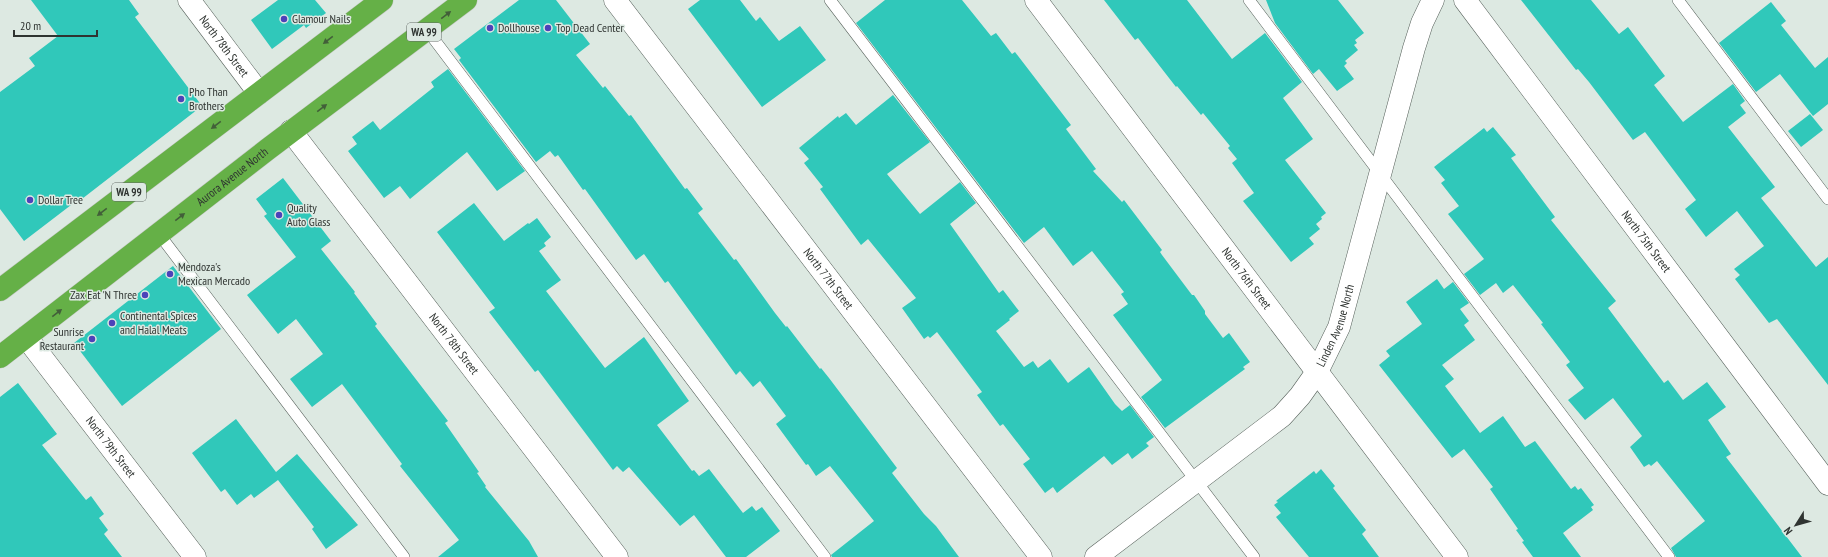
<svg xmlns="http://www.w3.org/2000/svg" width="1828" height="557" font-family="'PT Sans Narrow',sans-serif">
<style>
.building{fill:#30c8ba}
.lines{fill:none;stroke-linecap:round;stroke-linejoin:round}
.lane-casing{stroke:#57615b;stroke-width:12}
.street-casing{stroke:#57615b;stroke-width:23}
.secondary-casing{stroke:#57615b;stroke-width:23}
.highway-casing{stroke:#c5c6c5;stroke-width:23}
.lane{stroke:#fff;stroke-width:11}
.street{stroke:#fff;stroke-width:22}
.secondary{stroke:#fff;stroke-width:22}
.highway{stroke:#65b047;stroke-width:22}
.oneway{fill:#425f39}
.poi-dot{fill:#4c42b9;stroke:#dde9e2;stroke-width:1.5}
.labels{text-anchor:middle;stroke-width:3;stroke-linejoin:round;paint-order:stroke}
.shield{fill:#dde9e2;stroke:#636a66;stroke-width:1}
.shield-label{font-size:11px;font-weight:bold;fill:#2f3431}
.poi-label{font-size:12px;fill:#2f3431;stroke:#dde9e2;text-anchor:start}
.street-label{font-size:12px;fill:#2f3431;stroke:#dde9e2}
</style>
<rect width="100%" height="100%" fill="#dde9e2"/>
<!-- building -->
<g class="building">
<polygon points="31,0 129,0 139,14 135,17 202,106 78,202 75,202 24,241 0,209 0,92 35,66 29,58 58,36"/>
<polygon points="278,0 315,0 326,13 306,28 304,25 272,49 251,20"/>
<polygon points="519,0 556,0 590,44 576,55 603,88 605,86 629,116 631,115 685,189 687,188 703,209 698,213 734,260 736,259 775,313 786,327 787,326 820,369 821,368 829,378 897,468 892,473 924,514 936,526 959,557 832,557 831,555 874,521 830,466 816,476 808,464 806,465 776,424 786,416 760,381 753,387 740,371 736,375 668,281 665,283 644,254 636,260 585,189 583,190 558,155 555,157 550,151 536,162 459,60 461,58 454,49"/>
<polygon points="700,0 740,0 756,21 760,17 779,41 800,26 826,60 762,107 688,9"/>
<polygon points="885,0 962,0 991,36 996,33 1012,54 1015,52 1071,125 1066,129 1096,169 1093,171 1122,202 1124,200 1162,250 1160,252 1162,255 1192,295 1194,295 1205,311 1205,314 1223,338 1229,333 1250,362 1243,367 1245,369 1165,428 1141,397 1162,380 1113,315 1128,304 1121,294 1124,292 1092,251 1073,266 1044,227 1024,243 856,23"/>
<polygon points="1104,0 1187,0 1232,59 1265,33 1302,82 1283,98 1313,139 1285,160 1326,213 1321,217 1322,219 1316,224 1320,229 1309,238 1314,244 1291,262 1243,201 1254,193 1232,163 1237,159 1228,148 1230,146 1203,113 1201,115 1177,86 1176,87 1138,38 1135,40"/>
<polygon points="1266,0 1338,0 1364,33 1355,40 1357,43 1354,45 1358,50 1345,61 1347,63 1344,66 1354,79 1337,91 1319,69 1313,74 1275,23"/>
<polygon points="1521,0 1591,0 1619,34 1628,27 1665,76 1654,85 1683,122 1733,84 1745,101 1740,105 1746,113 1728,127 1775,187 1761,198 1816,267 1828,257 1828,385 1777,319 1769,323 1735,279 1740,275 1734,269 1764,246 1737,211 1706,237 1685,209 1696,200 1645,132 1633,140 1589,82 1578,69 1576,70"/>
<polygon points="1771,2 1786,21 1781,25 1815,68 1828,57 1828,104 1813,116 1780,74 1756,92 1719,43"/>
<polygon points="448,69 525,171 497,191 467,152 410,199 400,186 384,198 348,151 357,144 352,137 373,121 380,130 434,87 431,82"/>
<polygon points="893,95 930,142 887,174 920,214 960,182 976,203 950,224 999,293 1003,290 1019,311 1009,319 1010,320 996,331 1024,367 1033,361 1038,368 1050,359 1068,383 1089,367 1115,404 1122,411 1130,405 1154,437 1146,443 1149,446 1132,459 1128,453 1112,465 1104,456 1057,493 1053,487 1045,493 1023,464 1030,459 1003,424 1000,426 977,395 982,392 937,332 930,338 928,336 924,339 902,308 916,298 868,239 861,245 820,189 823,187 804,163 809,159 799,148 838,116 839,118 846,113 856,125"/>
<polygon points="1810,114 1823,130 1801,147 1788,131"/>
<polygon points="1493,127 1516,155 1511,158 1555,217 1551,220 1616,301 1608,308 1664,383 1668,380 1683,400 1707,382 1726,407 1708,420 1731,454 1726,457 1802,557 1676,557 1671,548 1705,521 1657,461 1651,466 1649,464 1644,467 1630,447 1642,436 1613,398 1585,420 1568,400 1584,388 1566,365 1570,362 1541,324 1543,323 1513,285 1503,293 1496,283 1480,295 1464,274 1484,259 1448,214 1459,206 1441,183 1445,180 1434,167 1484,128 1487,132"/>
<polygon points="283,178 331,241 321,249 355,292 354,293 377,324 375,326 448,421 445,423 479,472 477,473 486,486 485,487 529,541 538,557 438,557 459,540 400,466 402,464 342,384 312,407 290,379 323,354 296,319 278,334 247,295 296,257 264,216 267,214 256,199"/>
<polygon points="474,203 504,241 528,223 529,224 537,218 551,237 544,243 546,246 539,251 561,280 546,291 605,368 644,337 689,401 657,425 692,471 694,470 699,476 709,469 743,513 752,506 756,511 762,507 780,531 746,557 726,557 694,515 680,526 629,467 623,472 617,466 613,470 538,370 535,372 489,312 495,308 437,232"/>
<polygon points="173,266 221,329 122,406 74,343"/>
<polygon points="1437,279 1444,289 1453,282 1469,303 1460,309 1469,321 1464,325 1475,340 1442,365 1454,379 1445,386 1480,433 1503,416 1525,447 1535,441 1571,489 1575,486 1578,490 1581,488 1594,505 1591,507 1593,510 1563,533 1581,557 1533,557 1522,542 1524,541 1516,530 1518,529 1490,489 1493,487 1464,449 1452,458 1379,365 1390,356 1386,351 1422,324 1406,302"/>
<polygon points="18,383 57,434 42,445 86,500 91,496 104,514 99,518 108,530 104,534 122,557 0,557 0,397"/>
<polygon points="236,419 276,472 297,454 358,525 326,549 312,529 314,527 278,480 254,498 251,494 237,505 225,489 221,492 192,453"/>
<polygon points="1321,469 1335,486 1333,488 1366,530 1362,534 1379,557 1309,557 1276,517 1281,513 1274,505 1278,502 1276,501 1314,471 1316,474"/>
</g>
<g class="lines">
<!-- lane casing -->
<g class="lane-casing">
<g id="lane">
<polyline points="830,0 1254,557"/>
<polyline points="1249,0 1669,557"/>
<polyline points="1678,0 1828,199"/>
<polyline points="427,30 825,557"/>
<polyline points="159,234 404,557"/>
</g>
</g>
<!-- street casing -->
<g class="street-casing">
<g id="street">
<path id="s1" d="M189,0L259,93"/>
<path id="s2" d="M615,0L1041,557"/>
<path id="s3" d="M1036,0L1457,557"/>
<path id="s4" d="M1465,0L1828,484"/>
<path id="s5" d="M291,131L617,557"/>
<path id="s6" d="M26,337L195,557"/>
</g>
</g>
<!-- secondary casing -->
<g class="secondary-casing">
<g id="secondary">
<path id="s7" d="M1096,557L1282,416L1300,396L1317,372L1339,327L1414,48L1422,23L1433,0"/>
</g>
</g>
<!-- highway casing -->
<g class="highway-casing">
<g id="highway">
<polyline points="0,290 382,0"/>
<path id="s8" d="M0,357L268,149L466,0"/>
</g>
</g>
<!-- lane -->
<use href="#lane" class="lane"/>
<!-- street -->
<use href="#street" class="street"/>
<!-- secondary -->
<use href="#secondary" class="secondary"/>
<!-- highway -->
<use href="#highway" class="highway"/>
</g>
<!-- one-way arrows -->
<defs><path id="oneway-solid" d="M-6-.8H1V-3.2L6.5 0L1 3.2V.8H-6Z"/></defs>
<g class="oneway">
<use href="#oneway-solid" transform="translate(446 15) rotate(-37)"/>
<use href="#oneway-solid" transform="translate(328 40) rotate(143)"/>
<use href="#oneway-solid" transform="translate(322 108) rotate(-37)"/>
<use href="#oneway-solid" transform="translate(216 125) rotate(143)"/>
<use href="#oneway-solid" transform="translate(102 212) rotate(143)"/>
<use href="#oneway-solid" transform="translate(180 217) rotate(-38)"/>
<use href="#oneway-solid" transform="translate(57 313) rotate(-38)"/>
</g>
<!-- markers -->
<g class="poi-dot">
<circle cx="284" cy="19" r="4"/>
<circle cx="490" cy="28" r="4"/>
<circle cx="548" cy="28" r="4"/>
<circle cx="181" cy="99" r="4"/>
<circle cx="30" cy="200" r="4"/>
<circle cx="279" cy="215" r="4"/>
<circle cx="170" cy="274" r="4"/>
<circle cx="145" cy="295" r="4"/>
<circle cx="112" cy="323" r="4"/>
<circle cx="92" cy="339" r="4"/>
</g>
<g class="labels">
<!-- shield labels -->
<g class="shield">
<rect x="407" y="23" width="34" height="18" rx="3"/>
<rect x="112" y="183" width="34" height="18" rx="3"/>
</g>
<g class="shield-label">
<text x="424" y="36">WA 99</text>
<text x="129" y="196">WA 99</text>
</g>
<!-- poi labels -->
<g class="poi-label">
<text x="292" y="23">Glamour Nails</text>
<text x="498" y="32">Dollhouse</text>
<text x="556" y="32">Top Dead Center</text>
<text x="189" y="96">Pho Than<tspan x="189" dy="14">Brothers</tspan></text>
<text x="38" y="204">Dollar Tree</text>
<text x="287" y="212">Quality<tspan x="287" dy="14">Auto Glass</tspan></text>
<text x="178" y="271">Mendoza's<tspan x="178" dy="14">Mexican Mercado</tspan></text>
<text x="137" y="299" text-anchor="end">Zax Eat 'N Three</text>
<text x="120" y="320">Continental Spices<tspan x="120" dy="14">and Halal Meats</tspan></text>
<text x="84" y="336" text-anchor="end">Sunrise<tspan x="84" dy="14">Restaurant</tspan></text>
</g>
<!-- street labels -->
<g class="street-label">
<text dy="4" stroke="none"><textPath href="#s1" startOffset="58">North 78th Street</textPath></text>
<text dy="4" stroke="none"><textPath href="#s8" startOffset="294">Aurora Avenue North</textPath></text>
<text dy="4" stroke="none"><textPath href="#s4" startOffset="302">North 75th Street</textPath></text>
<text dy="4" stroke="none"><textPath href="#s3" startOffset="349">North 76th Street</textPath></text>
<text dy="4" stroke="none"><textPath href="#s2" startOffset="351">North 77th Street</textPath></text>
<text dy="4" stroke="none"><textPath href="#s7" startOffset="340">Linden Avenue North</textPath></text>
<text dy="4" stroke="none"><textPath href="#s5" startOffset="268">North 78th Street</textPath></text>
<text dy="4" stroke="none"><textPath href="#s6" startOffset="139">North 79th Street</textPath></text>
</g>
</g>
<!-- north arrow -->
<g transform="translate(1796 525) rotate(233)" stroke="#dde9e2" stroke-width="3" paint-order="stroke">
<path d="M0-3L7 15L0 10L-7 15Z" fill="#2f3431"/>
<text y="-6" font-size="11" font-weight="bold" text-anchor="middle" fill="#2f3431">N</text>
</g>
<!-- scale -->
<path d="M14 30v6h83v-6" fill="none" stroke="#2f3431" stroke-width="2"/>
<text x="20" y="30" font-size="12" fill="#2f3431" stroke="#dde9e2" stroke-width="3" paint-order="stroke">20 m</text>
</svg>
